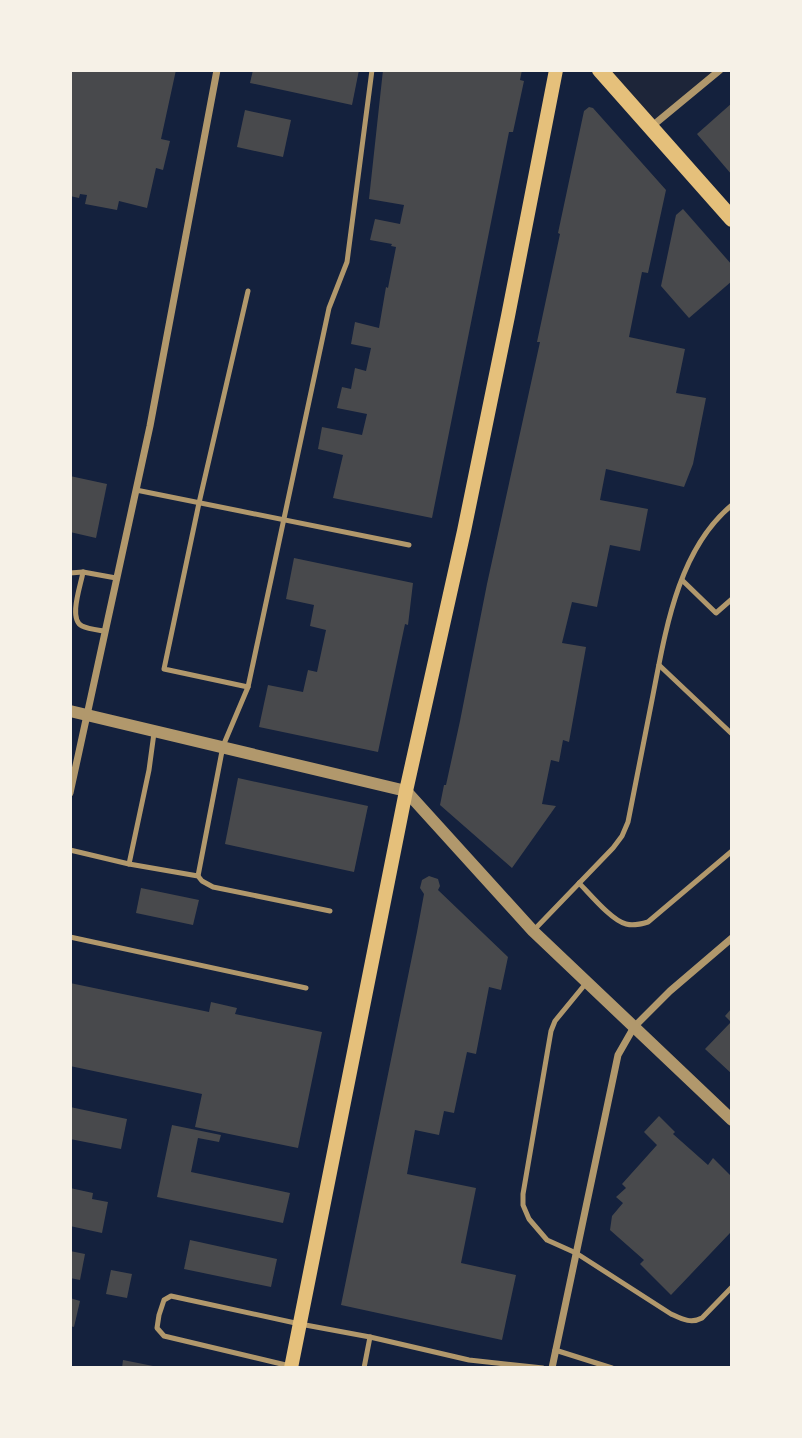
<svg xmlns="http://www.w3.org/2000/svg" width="802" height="1438" font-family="Bitter,serif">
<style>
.green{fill:#1d2539}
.building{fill:#48494c}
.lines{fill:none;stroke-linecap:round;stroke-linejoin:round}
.service{stroke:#b1986c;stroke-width:5}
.minor{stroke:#b1986c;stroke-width:7}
.tertiary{stroke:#b1986c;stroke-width:12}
.secondary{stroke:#e5c07b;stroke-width:14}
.primary{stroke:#e5c07b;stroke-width:16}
</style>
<rect width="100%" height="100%" fill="#14213d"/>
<!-- green -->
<polygon class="green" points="600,70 720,70 650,128"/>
<!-- building -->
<g class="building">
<polygon points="70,70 176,70 161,139 170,141 163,170 156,168 147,208 119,201 117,210 85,204 87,195 80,194 79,198 70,196"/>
<polygon points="253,70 359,70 352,105 250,83"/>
<polygon points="383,70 522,70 520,80 524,81 513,132 509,132 432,518 333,498 343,455 318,449 322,427 362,435 367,414 337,408 342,387 351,389 355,368 366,371 371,348 351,344 355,322 379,328 386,287 388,288 396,247 391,246 392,244 370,240 375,219 400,224 404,205 369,199"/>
<polygon points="732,103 732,175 697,134"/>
<polygon points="589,107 593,108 666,190 648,273 642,272 629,337 685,349 676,393 706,398 693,464 684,487 606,469 600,500 648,509 640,551 610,545 597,607 572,602 562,643 586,647 569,742 563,740 559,762 551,760 542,804 556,806 512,868 440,805 444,785 446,785 460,721 487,584 540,342 537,342 560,234 558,233 584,111"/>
<polygon points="245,110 291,120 283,157 237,147"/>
<polygon points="683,209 732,265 732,281 689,318 661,286 676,215"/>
<polygon points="70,476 107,484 96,538 70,532"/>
<polygon points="294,558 413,583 408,625 405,624 378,752 259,727 268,685 303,692 308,670 317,672 326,630 310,626 314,605 286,599"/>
<polygon points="238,778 368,806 354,872 225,844"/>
<polygon points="429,876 438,879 440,886 438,890 508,957 501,990 489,987 476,1054 467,1052 454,1113 444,1111 439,1135 415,1130 407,1174 476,1188 461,1263 516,1275 502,1340 341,1305 417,932 424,894 420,888 422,880"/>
<polygon points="141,888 199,900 193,925 136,913"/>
<polygon points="70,983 209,1012 211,1002 237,1008 235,1014 322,1032 298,1148 195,1127 202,1094 70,1066"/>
<polygon points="732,1008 732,1074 705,1049 731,1022 725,1016"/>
<polygon points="70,1107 127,1119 121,1149 70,1139"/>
<polygon points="659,1116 675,1132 673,1134 708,1165 713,1158 732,1177 732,1236 730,1233 671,1295 640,1264 644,1260 610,1230 612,1216 623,1203 616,1197 626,1188 622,1184 657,1145 644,1132"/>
<polygon points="172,1125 221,1135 219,1142 198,1138 191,1172 290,1193 283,1223 157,1197"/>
<polygon points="70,1188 93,1193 92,1199 108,1202 102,1233 70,1226"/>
<polygon points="190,1240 277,1259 271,1287 184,1269"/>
<polygon points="70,1251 85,1254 80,1280 70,1278"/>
<polygon points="111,1270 132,1274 127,1298 106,1294"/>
<polygon points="70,1298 80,1301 74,1327 70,1326"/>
<polygon points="123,1360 158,1367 158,1368 122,1368"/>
</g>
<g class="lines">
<!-- service -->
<g class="service">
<polyline points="136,490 409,545"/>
<path d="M83,572C81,585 68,619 82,626C88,629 98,630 104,631"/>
<polyline points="70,573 83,572 116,578"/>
<polyline points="682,580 716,613 732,599"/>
<polyline points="659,665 732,734"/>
<polyline points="248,687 164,669 199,503 248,291"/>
<polyline points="70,850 129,864 198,876 202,881 213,887 330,911"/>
<polyline points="129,864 149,770 154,733"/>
<polyline points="198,876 223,746 248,687 329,308 347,262 372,70"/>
<path d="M579,883C590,894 612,921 626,924C634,926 641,924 648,922L732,851"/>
<path d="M533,931L613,848L622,836L628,822C636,781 644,740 652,700C665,634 677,550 732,505"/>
<polyline points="70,937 306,988"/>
<path d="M587,982L555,1021L551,1031L523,1194V1205L529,1219L547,1240L576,1253L671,1314C682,1319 691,1324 702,1318L732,1287"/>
<polyline points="555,1350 612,1368"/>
<polyline points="290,1366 164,1336 157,1328 159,1315 164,1300 171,1296 300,1324 370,1337 469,1360 543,1368"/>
<polyline points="364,1368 370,1337"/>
</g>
<!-- minor -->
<g class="minor">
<polyline points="651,127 720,70"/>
<polyline points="70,793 150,426 217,70"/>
<polyline points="552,1368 618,1055 634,1027 670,991 732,938"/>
</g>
<!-- tertiary -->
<polyline class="tertiary" points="70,711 406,791 533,931 732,1120"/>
<!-- secondary -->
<polyline class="secondary" points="291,1368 406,791 464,531 508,316 556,70"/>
<!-- primary -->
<polyline class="primary" points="600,70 732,219"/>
</g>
<!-- border -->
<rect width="802" height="1438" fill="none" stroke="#f6f1e7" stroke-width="144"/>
</svg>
